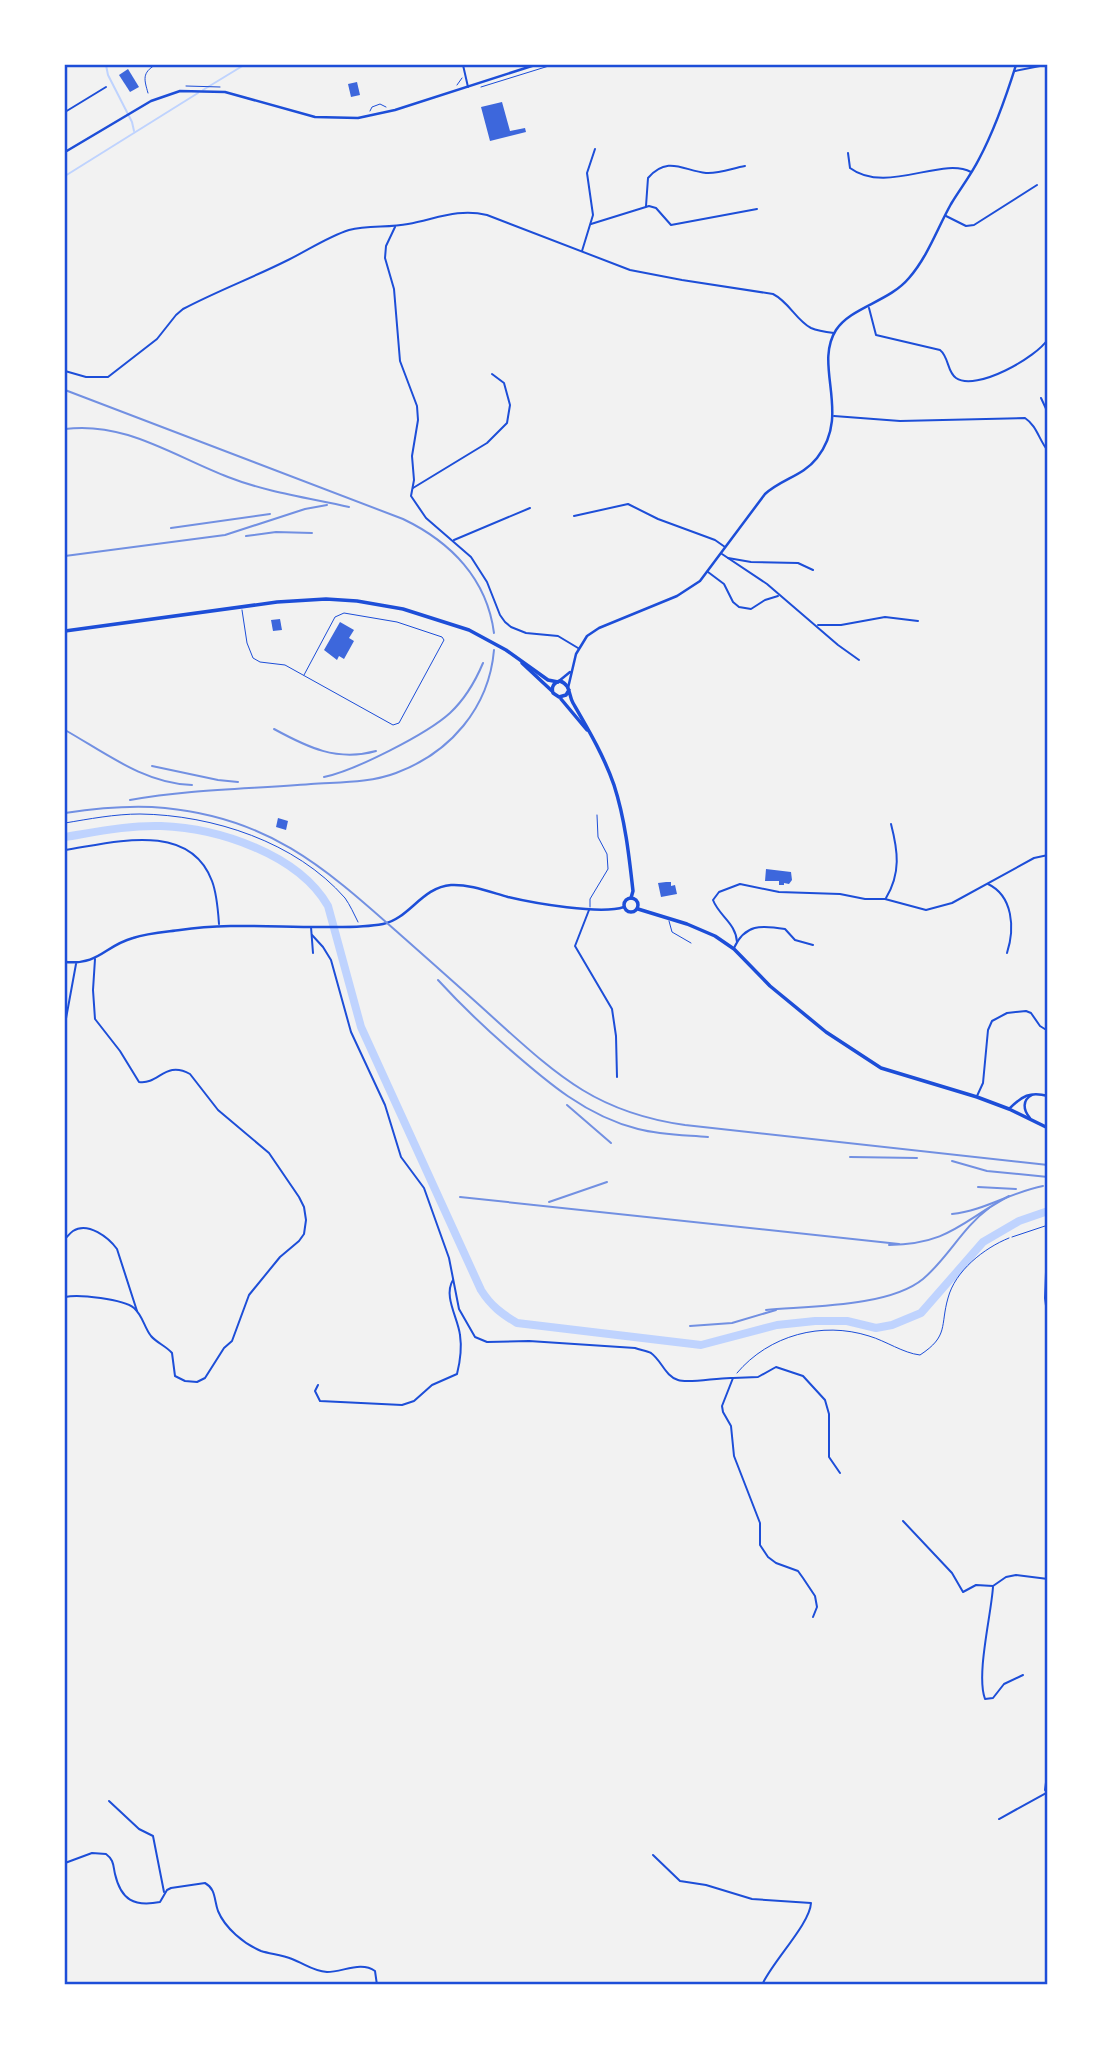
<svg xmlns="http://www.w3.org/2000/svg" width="1113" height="2050" font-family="'Exo 2',sans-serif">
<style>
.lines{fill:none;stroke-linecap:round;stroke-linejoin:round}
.stream{stroke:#bfd3fe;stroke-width:2}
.river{stroke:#bfd3fe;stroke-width:8}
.building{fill:#3d67dc}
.path{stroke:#1d4ed8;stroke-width:1}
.service{stroke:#1d4ed8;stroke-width:1}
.minor{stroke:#1d4ed8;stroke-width:2}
.tertiary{stroke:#1d4ed8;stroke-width:2.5}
.secondary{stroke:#1d4ed8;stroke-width:2.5}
.primary{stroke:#1d4ed8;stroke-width:3.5}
.rail{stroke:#7290e2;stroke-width:2}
.neatline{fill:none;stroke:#1d4ed8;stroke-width:2.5}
</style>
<rect width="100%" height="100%" fill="#f2f2f2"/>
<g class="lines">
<!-- stream -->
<g class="stream">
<polyline points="106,65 108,75 132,122 134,131"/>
<polyline points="203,90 244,65"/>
<polyline points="65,176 198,93"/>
</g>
<!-- river -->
<path class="river" d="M65,837C96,832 129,825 161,826C218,828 298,854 328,906L361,1027L481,1290C491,1306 502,1314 517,1323L701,1345L777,1325L815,1321H847L876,1328L892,1325L921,1313L983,1242L1019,1221L1048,1211"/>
</g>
<!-- building -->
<g class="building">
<polygon points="128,69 139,87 130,92 119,75"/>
<polygon points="357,82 360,95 351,97 348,84"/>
<polygon points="502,102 510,131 525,128 526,132 490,141 481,107"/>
<polygon points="280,619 282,630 273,631 271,620"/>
<polygon points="340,622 354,630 349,638 354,641 344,659 339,656 337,660 324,650"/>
<polygon points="278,818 288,821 286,830 276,827"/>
<polygon points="766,869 791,872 792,880 789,884 784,883 784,885 779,885 779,881 765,881"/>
<polygon points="666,882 671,882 671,886 675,885 677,894 661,897 658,883"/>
</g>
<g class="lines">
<!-- path -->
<g class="path">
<polyline points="457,85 462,78"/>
<polyline points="186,86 220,87"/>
<polyline points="481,87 552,65"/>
<polyline points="370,111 372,107 380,104 386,107"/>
<path d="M65,823C89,819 115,814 140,814C213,815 296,842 345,898C350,905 354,914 358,922"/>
<path d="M737,1373C769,1335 822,1321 869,1336C886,1341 903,1353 920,1355C949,1336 940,1326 948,1298C955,1271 984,1248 1009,1238"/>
</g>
<!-- service -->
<g class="service">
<path d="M148,93C144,79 142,73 155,65"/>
<polyline points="242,610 247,643 253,658 260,662 285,665 393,725 399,723 444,640 442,637 397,622 344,613 335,617 304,675"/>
<polyline points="590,907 590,899 608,869 607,854 598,837 597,815"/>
<polyline points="669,921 672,932 691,943"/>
<polyline points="1012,1237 1048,1225"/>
</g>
<!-- minor -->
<g class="minor">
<polyline points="463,65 468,87"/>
<polyline points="943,65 950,65"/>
<polyline points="1015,71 1045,65"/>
<polyline points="65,112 106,87"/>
<path d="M848,153L850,168C886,195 942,156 971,172"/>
<path d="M646,206L648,178C668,155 684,171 706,173C719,174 733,168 745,166"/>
<polyline points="946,216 966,226 974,225 1037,185"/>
<polyline points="591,224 649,206 656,208 671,225 757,209"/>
<polyline points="395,227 386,246 385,258 394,289 400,361 417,406 418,420 412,456 414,480 411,496 426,518 471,557 487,582 500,615 505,622 511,627 526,633 558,636 578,648"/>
<polyline points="582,251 593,215 587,173 595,149"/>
<path d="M869,308L876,335L940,350C949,357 947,372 956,378C976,392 1037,357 1048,339"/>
<path d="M65,371L86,377H108L157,339L176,315L183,309C217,291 252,278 286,261C307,251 327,237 349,230C368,225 389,228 408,224C436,219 458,208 487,215L630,270L682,280L773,294C789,302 796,320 811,328C818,331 826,332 834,333"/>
<polyline points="1041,398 1048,413"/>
<path d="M834,416L900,421L1025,418C1037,426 1039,440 1048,451"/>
<polyline points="413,488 487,443 507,423 510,405 504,383 492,374"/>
<polyline points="574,516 628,504 658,519 715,540 725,547"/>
<polyline points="454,540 530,508"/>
<polyline points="722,554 767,584 838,645 859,660"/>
<polyline points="728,558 751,562 798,563 813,570"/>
<polyline points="708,572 724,584 733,602 739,607 751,609 765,600 778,596"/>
<polyline points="818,625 841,625 885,617 918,621"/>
<path d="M65,850C112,843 189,820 212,881C217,894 218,910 219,924"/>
<path d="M988,884C1013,896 1015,928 1007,953"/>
<path d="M886,898C901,873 898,851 891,824"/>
<polyline points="589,910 575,946 612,1009 616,1036 617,1077"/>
<polyline points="311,927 313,953"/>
<path d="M312,935L323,947L331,960L351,1032L385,1105L401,1157L424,1188L449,1258L459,1309L475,1337L487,1342L529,1341L635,1348C640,1350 647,1351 651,1353C662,1361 665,1376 678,1380C689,1384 719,1377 733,1378"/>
<path d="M737,942C736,923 719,916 713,900L719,892L740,884L779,892L840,894L865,899H885L926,910L952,903L1034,858L1048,855"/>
<path d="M734,948C745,924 761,925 785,929L795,940L813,945"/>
<polyline points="65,1024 76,964"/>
<polyline points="977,1096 983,1083 988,1030 992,1021 1007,1013 1026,1011 1031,1013 1040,1026 1048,1031"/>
<path d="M65,1239C68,1236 70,1233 73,1231C88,1221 109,1238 117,1249L137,1311"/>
<polyline points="1048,1272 1046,1272 1045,1298 1048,1321"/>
<path d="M65,1297C79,1294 123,1299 134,1308C143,1316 144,1327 151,1336C157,1343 166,1346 172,1353L175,1376L185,1381L197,1382L205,1378L224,1348L232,1341L249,1295L280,1257L299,1241L304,1234L306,1220L304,1207L299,1197L269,1153L218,1110L190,1074C165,1060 159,1085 139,1082L120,1051L95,1019L93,990L95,959"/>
<path d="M318,1385L315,1391L320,1401L402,1405L414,1401L432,1385L457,1374C460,1362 462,1348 460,1335C458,1318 443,1296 453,1280"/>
<polyline points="903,1521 952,1573 963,1592 976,1585 993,1586 1006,1577 1016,1575 1048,1579"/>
<path d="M993,1587C991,1616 976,1675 985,1699L993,1698L1004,1684L1023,1675"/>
<polyline points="813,1617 817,1607 815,1596 803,1578 798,1571 776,1563 768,1557 760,1545 760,1523 734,1456 731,1426 723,1412 722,1406 733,1378 758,1377 776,1367 803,1376 825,1400 829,1414 829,1457 840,1473"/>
<polyline points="1048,1767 1045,1790 1048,1793"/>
<polyline points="109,1801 139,1829 153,1836 164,1892"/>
<polyline points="999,1819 1046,1793"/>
<path d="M653,1855L680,1881L706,1885L752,1899L811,1903C810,1924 772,1962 762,1985"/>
<path d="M65,1863L92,1853L106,1854C114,1860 113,1865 115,1874C121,1900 134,1907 160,1902L167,1890L171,1888L205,1883C216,1889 214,1900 218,1911C225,1928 244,1944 261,1951C271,1954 282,1955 292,1959C305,1964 313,1971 327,1972C343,1972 361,1961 375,1971L377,1985"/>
</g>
<!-- tertiary -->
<g class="tertiary">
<polyline points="65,152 151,101 180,91 225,92 315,117 358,118 395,110 535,65"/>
<path d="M65,962C100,965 104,946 133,938C148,933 165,932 180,930C226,923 272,927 319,927C340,927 362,928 383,924C409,919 422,887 451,885C469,884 490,892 508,897C533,903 601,915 624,907"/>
<path d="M1009,1109C1022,1096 1030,1091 1048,1096"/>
<path d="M1030,1118C1023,1110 1022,1100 1032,1095"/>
</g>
<!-- secondary -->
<g class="secondary">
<polyline points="559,681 570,672"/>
<path d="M568,688L576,654L587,636L599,628L677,596L700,581L765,494C781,479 803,476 817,458C852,414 813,366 836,330C851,307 889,302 909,278C928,256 937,229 951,204C960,189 971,175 979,159C995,129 1006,97 1016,65"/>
</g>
<!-- primary -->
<g class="primary">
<polyline points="65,631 277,602 326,599 357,601 403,609 469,630 506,650 548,680 558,682"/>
<polyline points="522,663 552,691"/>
<path d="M569,690L566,695L559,697L553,693C551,687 554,682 560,681C571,685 568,694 573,703C588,729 604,756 614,785C625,819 629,855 633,891L631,898"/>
<polyline points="561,699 587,730"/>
<circle cx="631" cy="905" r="7"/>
<polyline points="638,909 687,924 715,936 734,949 770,986 826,1032 881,1068 977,1097 1009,1109 1048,1128"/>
</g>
<!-- rail -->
<g class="rail">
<path d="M65,390L403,519C451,542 487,579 494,633"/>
<path d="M65,429C125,421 175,457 228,477C266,492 309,498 349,507"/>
<polyline points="171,528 270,514"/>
<polyline points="246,536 276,532 312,533"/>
<polyline points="65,556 225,535 305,509 327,505"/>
<path d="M274,729C307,747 337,762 376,751"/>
<path d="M65,730C104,752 145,784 192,785"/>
<polyline points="152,766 218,780 238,782"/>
<path d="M324,777C354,771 427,734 450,713C465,699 475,682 483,663"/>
<path d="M130,800C189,789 251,789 311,784C339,782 370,783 396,773C450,753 489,708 494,650"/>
<path d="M65,813C98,808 132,805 165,808C267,818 322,865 395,930C430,961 464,991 498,1022C560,1078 599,1113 685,1125L1048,1165"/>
<path d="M438,980C460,1004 483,1026 507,1047C547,1082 586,1116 638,1129C661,1135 684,1135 708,1137"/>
<polyline points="567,1105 611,1143"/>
<polyline points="850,1157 917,1158"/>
<polyline points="952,1161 987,1171 1048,1177"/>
<polyline points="978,1187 1016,1189"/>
<polyline points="460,1197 899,1244"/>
<polyline points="549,1202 607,1182"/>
<path d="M952,1214C984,1211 1011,1192 1043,1186"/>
<path d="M889,1245C949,1244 961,1222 1009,1196"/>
<path d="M766,1310C810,1306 889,1307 923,1279C948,1258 962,1228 989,1208"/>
<polyline points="690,1326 732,1323 776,1310"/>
</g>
</g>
<!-- border -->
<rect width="1113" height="2050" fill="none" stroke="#ffffff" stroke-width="133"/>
<rect x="66" y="66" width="980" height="1917" class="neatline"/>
</svg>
